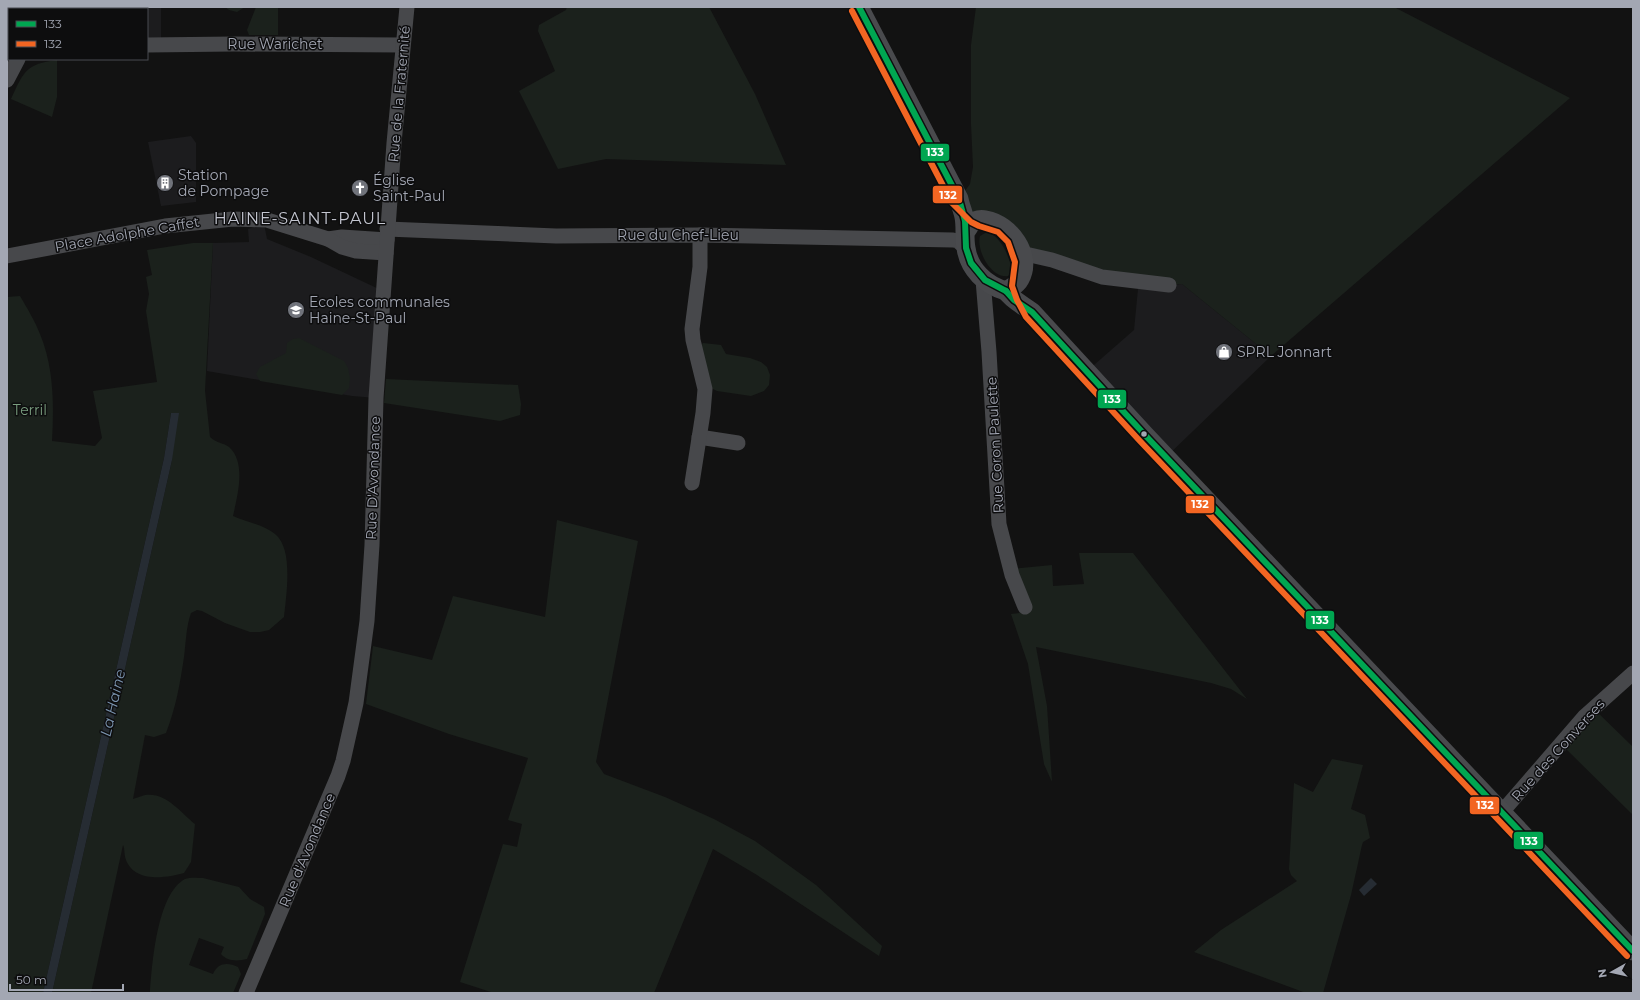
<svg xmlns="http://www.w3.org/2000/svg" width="1640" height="1000" font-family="Montserrat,sans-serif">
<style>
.built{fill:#1c1c1e}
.green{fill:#1b211c}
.water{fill:#262c33}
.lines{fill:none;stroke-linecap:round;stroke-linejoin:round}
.minor{stroke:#47484b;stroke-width:15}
.major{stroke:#494a4d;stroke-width:19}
.bus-1-casing{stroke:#0d0d0e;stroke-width:9}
.bus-2-casing{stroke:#0d0d0e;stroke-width:9}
.bus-1{stroke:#00a651;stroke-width:6}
.bus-2{stroke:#f26522;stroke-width:6}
.bus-dot{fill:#a3a7b3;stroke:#0d0d0e;stroke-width:1.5}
.labels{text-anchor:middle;stroke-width:3;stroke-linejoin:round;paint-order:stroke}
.street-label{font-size:14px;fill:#a3a7b3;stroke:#0d0d0e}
.poi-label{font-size:14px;fill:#a3a7b3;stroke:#0d0d0e;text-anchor:start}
.park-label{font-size:14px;fill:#7a9e7f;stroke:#0d0d0e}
.water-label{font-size:15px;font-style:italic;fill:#7a93ae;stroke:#0d0d0e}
.quarter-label{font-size:16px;letter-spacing:1px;fill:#c4c6d0;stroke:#0d0d0e}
.line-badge{stroke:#0d0d0e;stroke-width:1.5}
.badge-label{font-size:11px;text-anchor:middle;font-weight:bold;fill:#fff}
</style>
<rect width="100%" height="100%" fill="#121212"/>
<!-- built -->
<g class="built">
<polygon points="27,7 161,7 161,45 147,45 147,9 27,9"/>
<polygon points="191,136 196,143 196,202 161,206 148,142"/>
<polygon points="264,224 267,239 311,257 383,291 376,398 352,396 207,371 213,243 249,242 248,229"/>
<polygon points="1182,284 1271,356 1166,457 1086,372 1134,330 1138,289"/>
</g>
<!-- green -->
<g class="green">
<polygon points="225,7 245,7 237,12 229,10"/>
<polygon points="256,7 278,7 278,35 249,35 247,30"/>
<polygon points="567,7 709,7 755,94 786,165 606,159 558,169 519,91 555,71 538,31 539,25 566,10"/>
<polygon points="976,7 1394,7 1570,98 1271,356 1182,284 1169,285 1035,257 971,212 959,199 970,184 973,167 971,124 971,45"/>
<path d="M57,60V97L52,117L11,99C24,71 26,64 57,60Z"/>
<path d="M987,232C1001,236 1011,259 1012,273L1008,276C991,279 976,250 980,236Z"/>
<path d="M193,243H213L205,391L210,437C216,443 224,443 229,447C247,463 237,497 233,516C246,522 264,525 275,534C294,549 286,596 284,617L269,630L260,632H250L225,623L202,611L197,610L191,613C186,627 186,642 184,657C180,684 176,707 166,733L154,737L145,735L133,799C137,798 141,796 145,795C166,792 180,812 195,824L191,862L184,873C166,878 135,883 126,860C124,855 125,849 123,845L91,993H52L172,460L171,413L164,458L43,993H7V297L20,296C27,308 35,321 40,334C54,368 54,405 52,441L95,446L102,438L93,391L157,382L146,311L149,294L146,277L152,275L147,250Z"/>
<polygon points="299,338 344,361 348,368 350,378 349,388 342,395 260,381 256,374 260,367 286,353 287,343 293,339"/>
<polygon points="703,343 721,345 726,354 750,358 761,362 767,367 770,375 769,385 764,391 751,396 717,391 711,388 700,347"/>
<polygon points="386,379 518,385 521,404 520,415 500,421 384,403"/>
<polygon points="557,520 638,541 596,762 604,774 665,797 714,819 755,841 816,885 882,946 879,956 757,875 713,849 654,993 494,993 460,982 503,844 517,847 522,824 508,820 528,758 449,734 366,704 373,646 432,660 453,596 545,617"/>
<polygon points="1079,553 1133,553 1247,699 1231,689 1211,683 1036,647 1047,706 1052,782 1044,764 1028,664 1011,614 1019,613 1025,607 1011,569 1052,565 1053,586 1084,584"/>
<polygon points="1593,708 1633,747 1633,815 1560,743"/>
<polygon points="1332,759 1363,765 1351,809 1365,815 1370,838 1363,842 1362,845 1351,895 1323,993 1306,993 1194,952 1221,930 1297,881 1291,875 1289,869 1294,783 1313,792"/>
<path d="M203,878L239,887L250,899L264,907L265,914L247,959C238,961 228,962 221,954L224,947L199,938L189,965L213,974C218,963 227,962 238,967L241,974L233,993H150C152,964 157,894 185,879C190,877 198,878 203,878Z"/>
</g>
<!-- water -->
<g class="water">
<polygon points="171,413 179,413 172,460 52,993 43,993 164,458"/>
<polygon points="1371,878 1377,884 1364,896 1359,890"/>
</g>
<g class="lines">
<!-- minor -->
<g class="minor">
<polyline points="26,9 26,7"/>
<polyline points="147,45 234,44 402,45"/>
<polyline points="7,80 18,59"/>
<polyline points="387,229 556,236 700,235 953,240 958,241 966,248"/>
<polyline points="328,239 342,237 387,240"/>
<polyline points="1021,253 1052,260 1102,277 1169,285"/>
<polyline points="7,256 165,226 233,219 267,220 328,239 342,247 356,251 386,253"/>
<polyline points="983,280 989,352 999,524 1012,575 1025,607"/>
<polyline points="699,437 738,443"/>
<polyline points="692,483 703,413 705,389 693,340 692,329 700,267 700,235"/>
<polyline points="1502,812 1585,716 1633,673"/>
<polyline points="246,993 338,776 343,761 356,703 367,621 372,545 376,398 394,143 407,7"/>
</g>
<!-- major -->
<g class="major">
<path d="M859,7L959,199C960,205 963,211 964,217C966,227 964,238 966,248C969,269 985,285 1006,291C1011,288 1017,285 1020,279C1033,256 1010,224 986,220C981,219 975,220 971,224C969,226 968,229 966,231"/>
<path d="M1006,291C1012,300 1023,305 1032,312L1145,435L1633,951"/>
</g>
<!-- bus-1 casing -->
<g class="bus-1-casing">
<g id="bus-1">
<polyline points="859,7 959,199 965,221 966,248 971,263 985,280 1006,291"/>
<polyline points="1006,291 1014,300 1032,312 1145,435 1633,951"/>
</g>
</g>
<!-- bus-2 casing -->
<g class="bus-2-casing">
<polyline id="bus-2" points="852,11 952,203 971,222 979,226 998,232 1008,242 1015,262 1012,286 1017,300 1026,317 1139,440 1627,956"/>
</g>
<!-- bus-1 -->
<use href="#bus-1" class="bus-1"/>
<!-- bus-2 -->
<use href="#bus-2" class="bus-2"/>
</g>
<!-- icons -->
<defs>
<g id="building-disc" transform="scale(0.9)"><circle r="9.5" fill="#70737b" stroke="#0d0d0e"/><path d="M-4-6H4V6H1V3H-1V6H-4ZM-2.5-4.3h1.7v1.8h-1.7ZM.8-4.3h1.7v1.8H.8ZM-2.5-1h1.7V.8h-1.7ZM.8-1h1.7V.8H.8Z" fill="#fff"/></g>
<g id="church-disc" transform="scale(0.9)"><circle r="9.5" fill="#70737b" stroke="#0d0d0e"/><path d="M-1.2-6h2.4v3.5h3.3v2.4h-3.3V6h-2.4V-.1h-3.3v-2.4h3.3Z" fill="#fff"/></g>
<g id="school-disc" transform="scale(0.9)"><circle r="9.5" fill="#70737b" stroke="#0d0d0e"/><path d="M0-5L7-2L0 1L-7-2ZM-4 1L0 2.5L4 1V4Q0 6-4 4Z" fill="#fff"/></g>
<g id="shop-disc" transform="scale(0.9)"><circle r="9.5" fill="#70737b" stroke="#0d0d0e"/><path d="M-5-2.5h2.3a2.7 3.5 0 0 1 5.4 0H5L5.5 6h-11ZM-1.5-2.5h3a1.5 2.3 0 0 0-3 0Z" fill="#fff"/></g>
</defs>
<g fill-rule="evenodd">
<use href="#building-disc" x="165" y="183"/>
<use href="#church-disc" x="360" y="188"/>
<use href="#school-disc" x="296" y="310"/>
<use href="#shop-disc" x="1224" y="352"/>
</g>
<!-- markers -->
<circle class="bus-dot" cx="1144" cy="434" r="3.5"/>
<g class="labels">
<!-- street labels -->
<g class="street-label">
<text x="275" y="49">Rue Warichet</text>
<text transform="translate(399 94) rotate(-85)" y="5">Rue de la Fraternité</text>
<text transform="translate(127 234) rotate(-10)" y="5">Place Adolphe Caffet</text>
<text x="678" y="240">Rue du Chef-Lieu</text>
<text transform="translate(995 445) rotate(-93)" y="5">Rue Coron Paulette</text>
<text transform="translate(373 478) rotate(-88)" y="5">Rue D'Avondance</text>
<text transform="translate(1558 750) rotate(-48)" y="5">Rue des Converses</text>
<text transform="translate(307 850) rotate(-67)" y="5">Rue d'Avondance</text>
</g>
<!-- poi labels -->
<g class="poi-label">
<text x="178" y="180">Station<tspan x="178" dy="16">de Pompage</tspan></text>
<text x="373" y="185">Église<tspan x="373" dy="16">Saint-Paul</tspan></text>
<text x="309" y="307">Ecoles communales<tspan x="309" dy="16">Haine-St-Paul</tspan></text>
<text x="1237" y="357">SPRL Jonnart</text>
</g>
<!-- park labels -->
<g class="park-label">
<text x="30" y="415">Terril</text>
</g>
<!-- water labels -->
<g class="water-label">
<text transform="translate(113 703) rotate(-77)" y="5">La Haine</text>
</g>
<!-- quarter labels -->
<g class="quarter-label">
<text x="300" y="224">HAINE-SAINT-PAUL</text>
</g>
</g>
<g class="line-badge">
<rect x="920" y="143" width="30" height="19" rx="4" fill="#00a651"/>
<rect x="932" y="185" width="31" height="19" rx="4" fill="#f26522"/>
<rect x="1097" y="389" width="30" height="20" rx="4" fill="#00a651"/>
<rect x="1185" y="495" width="30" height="19" rx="4" fill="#f26522"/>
<rect x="1305" y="610" width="30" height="20" rx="4" fill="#00a651"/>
<rect x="1469" y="796" width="31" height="19" rx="4" fill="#f26522"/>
<rect x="1513" y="831" width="31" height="19" rx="4" fill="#00a651"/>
</g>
<g class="badge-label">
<text x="935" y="156">133</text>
<text x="948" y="199">132</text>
<text x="1112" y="403">133</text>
<text x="1200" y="508">132</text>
<text x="1320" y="624">133</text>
<text x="1485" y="809">132</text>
<text x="1529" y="845">133</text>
</g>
<!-- border -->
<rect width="1640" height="1000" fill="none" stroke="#a3a7b3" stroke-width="16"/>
<!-- legend -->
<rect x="8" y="8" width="140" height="52" fill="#0d0d0e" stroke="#494b50"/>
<rect x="16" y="21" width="20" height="6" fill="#00a651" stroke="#494b50"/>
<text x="44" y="28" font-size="12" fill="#a3a7b3">133</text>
<rect x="16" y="41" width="20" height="6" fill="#f26522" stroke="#494b50"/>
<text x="44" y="48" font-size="12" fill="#a3a7b3">132</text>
<!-- north arrow -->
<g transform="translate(1612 972) rotate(262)" stroke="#0d0d0e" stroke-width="3" paint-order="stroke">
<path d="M0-3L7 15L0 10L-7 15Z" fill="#a3a7b3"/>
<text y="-6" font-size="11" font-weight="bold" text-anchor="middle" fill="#a3a7b3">N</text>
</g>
<!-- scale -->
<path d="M10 984v6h113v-6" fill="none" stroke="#a3a7b3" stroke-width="2"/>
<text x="16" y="984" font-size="12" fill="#a3a7b3" stroke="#0d0d0e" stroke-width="3" paint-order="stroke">50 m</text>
</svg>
